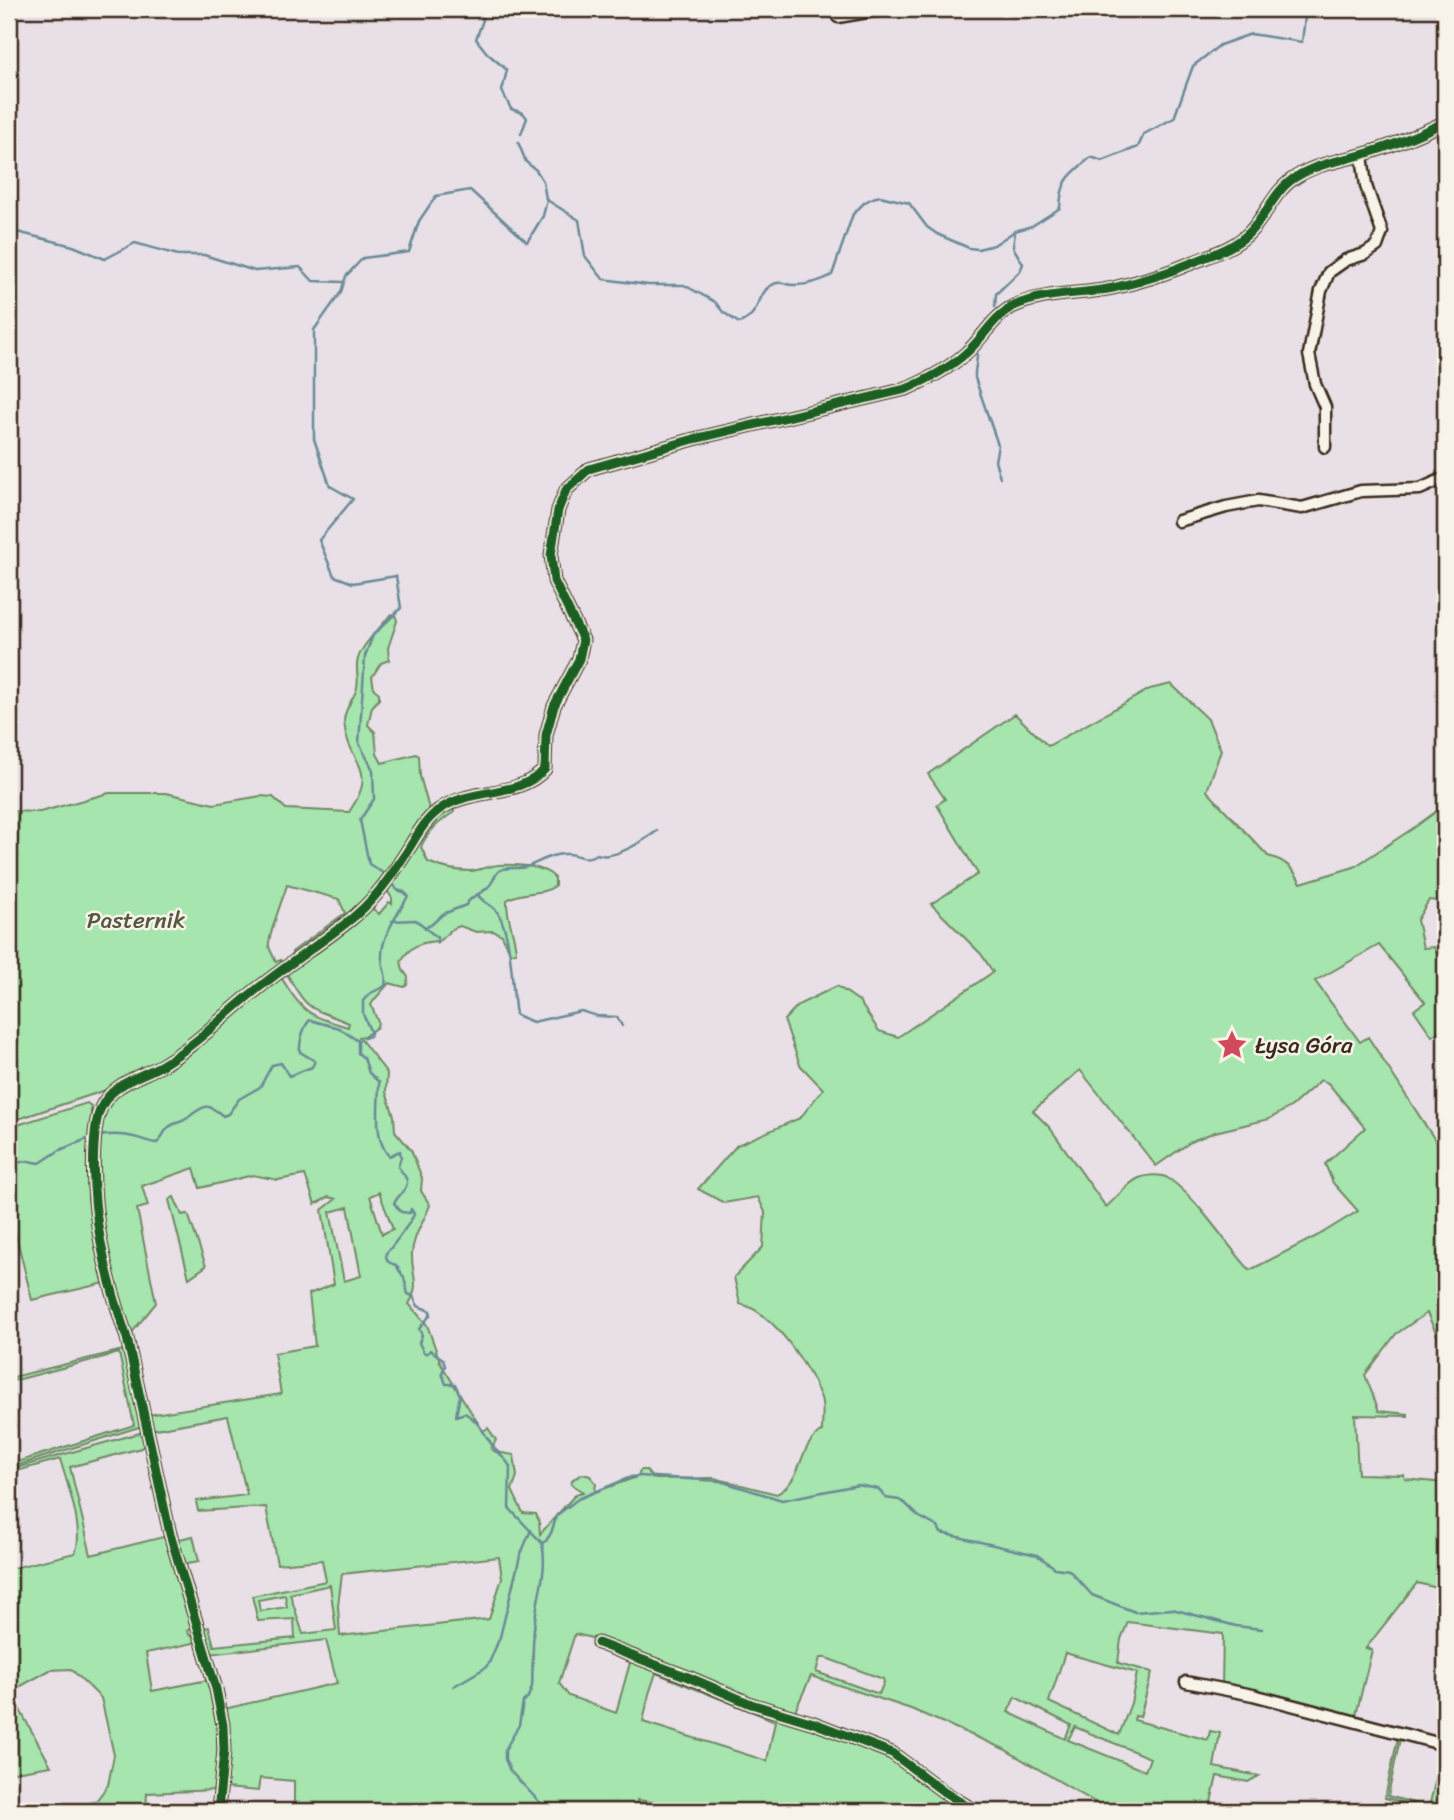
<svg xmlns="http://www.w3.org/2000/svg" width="1454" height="1820" font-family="Sriracha,sans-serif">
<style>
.green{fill:#a6e5ad;stroke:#708866;stroke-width:2;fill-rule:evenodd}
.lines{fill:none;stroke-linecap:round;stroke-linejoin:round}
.stream{stroke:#6a8a98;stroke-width:2.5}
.minor-casing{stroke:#3b2a1e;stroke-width:15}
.minor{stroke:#f7f3e8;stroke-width:10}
.cycleway-casing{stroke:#f7f3e8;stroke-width:13}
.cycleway{stroke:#1b5e20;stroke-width:9}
.labels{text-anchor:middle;stroke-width:5;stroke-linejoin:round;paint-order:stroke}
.park-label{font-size:23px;fill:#565942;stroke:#f7f3e8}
.poi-label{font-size:23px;fill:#3b2a1e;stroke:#f7f3e8;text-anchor:start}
</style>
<rect width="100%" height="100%" fill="#e8e0e6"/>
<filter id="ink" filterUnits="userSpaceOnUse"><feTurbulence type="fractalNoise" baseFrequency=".0143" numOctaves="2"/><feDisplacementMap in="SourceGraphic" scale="14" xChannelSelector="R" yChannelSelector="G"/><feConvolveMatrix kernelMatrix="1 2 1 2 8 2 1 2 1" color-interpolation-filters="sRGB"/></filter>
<g filter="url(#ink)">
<!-- green -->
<g class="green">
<path d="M395,614L397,621L388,648L389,660L381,663L372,677L374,689L379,693V699L372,707L368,725L375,732L377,754L382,763L416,754L419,756L420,776L429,809C413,841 381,890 354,914C335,930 313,943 293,958L292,952L345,913L339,899L287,885C284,896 267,938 269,946C270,951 274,957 276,962L281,960V966L180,1049L149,1068L106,1090L9,1122V811L40,812L109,793H166L214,804L261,796L273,797L286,809L349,812C381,766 347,765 344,721C344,710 352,701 356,691C360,681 356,673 357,664C358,647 381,628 390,615Z"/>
<path d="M1171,684L1208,719L1221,750L1207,791L1268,856C1285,860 1293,868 1301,883L1354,867L1415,827L1445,805V902L1429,900L1417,920L1423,948L1434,947L1443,967H1445V1028L1432,1036L1414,1010L1425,1002L1379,945L1315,981L1360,1042L1368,1037L1370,1040L1439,1146L1445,1142V1366L1437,1335L1427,1313L1396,1334L1365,1375L1379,1411L1408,1414V1416L1355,1415L1358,1474L1404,1475L1405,1479L1445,1483L1438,1537L1445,1539V1590L1417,1583L1366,1648L1372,1650L1355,1719L1222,1686L1223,1634L1128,1622L1121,1639L1118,1663L1152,1672L1140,1717L1135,1716L1134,1720L1208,1740L1210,1731L1220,1733L1214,1767L1259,1776L1248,1782L1217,1776L1209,1811H1110L1004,1749L911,1709L811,1676L794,1713L743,1697L596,1639L575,1634L559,1683L569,1696L616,1713L631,1659L869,1748L904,1766L947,1800L966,1811H685L672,1805L637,1800L636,1811H294V1781L260,1778L258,1791L227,1788L224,1709L337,1683L326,1640L209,1654L202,1628L209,1627L214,1646L295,1638L294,1619L258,1621L252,1596L326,1581L322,1560L277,1564L266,1507L198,1511L196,1501L247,1495L228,1416L150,1430L147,1415L281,1394L274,1353L315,1346L309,1294L334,1284L322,1210L336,1199L329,1197L315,1204L305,1175L278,1180L253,1175L200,1188L194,1168L142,1186L148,1206L137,1209L156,1303L130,1335L127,1329L102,1230L97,1184L99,1124L106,1104L130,1084L280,975C301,1012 309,1016 348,1027L349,1023C311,1007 309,1014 287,974L288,970L372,908L379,914L389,902L392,904V898L386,889L433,819L451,806L454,808V812C440,821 427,832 421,847L428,862C441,868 457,871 471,871C480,870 489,866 498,865C515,864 544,865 555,878V886C541,896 522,890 507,900C506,918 515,934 516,952L510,953L502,935L493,931L476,932L460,926L452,929L439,941C421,942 411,945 401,961L403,970L408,977L407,985L404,987L389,983L374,1000L371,1005L378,1022L377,1027L365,1036L359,1037L387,1073L386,1092L394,1116L395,1131L411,1150L422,1178L421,1191L430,1205C424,1222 413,1235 412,1254C411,1274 421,1283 409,1304L427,1325L441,1364L483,1431L488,1428L496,1440L491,1449L496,1452L514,1455L517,1476L512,1490L523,1513L536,1514L539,1521L540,1534L576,1494L583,1492L571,1484L573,1479L583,1474L590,1476L596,1483L595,1492L637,1477L641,1470H646L652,1478L657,1479L714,1478L777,1494C805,1478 796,1448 822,1431C822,1421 824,1407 821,1398C809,1368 773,1310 740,1304L734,1277L763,1247L765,1212L758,1197L724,1203L698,1189L737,1145L800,1118L823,1089L800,1065L784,1020L798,1005L837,986L859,1001L879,1031L898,1037L993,972L981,954L931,904L978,874L937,805L945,799L928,774L1015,714L1048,746L1150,689ZM1080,1070L1156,1166L1192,1141L1215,1132L1269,1119L1292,1106L1321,1080L1328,1083L1365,1128L1325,1164L1333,1183L1358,1211L1319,1235L1250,1270C1226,1245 1194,1193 1166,1177C1159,1174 1146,1175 1139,1178C1127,1183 1117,1198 1106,1207L1050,1128L1033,1111ZM379,1192L393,1229L382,1234L370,1196ZM348,1207L361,1276L344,1281L330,1212ZM499,1557L502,1578L489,1619L340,1636L338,1606L342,1574ZM330,1585L336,1630L303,1634L290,1594ZM285,1595L287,1607L260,1611L258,1600ZM1065,1653L1137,1673L1131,1703L1119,1735L1049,1702ZM820,1658H826L883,1679L884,1682L879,1694L816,1672ZM656,1673L775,1721L767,1761L643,1722L649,1694ZM1015,1697L1071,1725L1065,1739L1008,1712ZM1075,1727L1150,1758L1145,1771L1068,1740Z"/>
<polygon points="87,1103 91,1106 91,1185 88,1199 105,1283 32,1300 12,1219 9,1219 9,1139 12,1137 11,1127"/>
<polygon points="174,1197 182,1215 188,1214 206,1266 189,1278 169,1200"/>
<polygon points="123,1350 142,1426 12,1467 11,1464 134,1425 119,1353 9,1382 9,1378"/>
<path d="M143,1432L145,1444L141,1448L70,1467L91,1555L163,1537L167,1540L192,1628L188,1630L189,1635L195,1636L198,1642L146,1653L152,1691L208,1680L218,1734L216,1790L147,1793L146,1811H64L96,1801L108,1785L114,1755L101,1698L71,1669L50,1670L10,1692L51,1766L9,1773V1569L75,1553C85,1531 67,1483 60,1459L13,1472L12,1469Z"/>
<polygon points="193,1536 199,1561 182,1564 175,1540"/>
<path d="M1398,1737L1445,1748V1775L1435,1811L1385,1798ZM1400,1739L1443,1750L1429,1807L1388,1796Z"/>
</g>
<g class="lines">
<!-- stream -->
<g class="stream">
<polyline points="480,9 483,20 476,39 487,53 507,70 502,91 511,109 523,113 527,118 521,134"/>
<polyline points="518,142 526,162 536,170 543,181 546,199"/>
<polyline points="9,230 73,246 105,259 135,243 178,255 204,255 255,271 300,267 313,281 344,282"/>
<polyline points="995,307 996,294 1020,271 1023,264 1013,247 1015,233"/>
<path d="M977,351C978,362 974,367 975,378L998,445L995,461L1000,477"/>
<path d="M386,875L369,864L360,820L374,799L373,770L359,743L365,656L373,635L401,608L396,576L353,583L334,576L319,540L353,499L330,486L314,439V330L341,292L346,276L363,258L409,252L419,221L436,196L470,190L527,242L543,216L547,200L579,220L585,256L603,279L648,285H684L715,302L723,312L739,323C761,316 757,290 774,284C782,280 787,286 795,285C808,285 821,281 832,275L853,214L865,202L873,198L880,196L909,203L927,227L937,234L969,248L978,249L994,245L1015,231L1032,226L1060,208C1061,179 1070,175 1091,157L1102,161L1138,147L1144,134L1174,118L1193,66L1220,45L1251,34L1302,42L1306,9"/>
<path d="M478,895C483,903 493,905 498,913C513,939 511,984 516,1015L533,1022L581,1011L597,1016L617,1017L622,1026"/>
<path d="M392,921L416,920L425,927L431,925L443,914L466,905C470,896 480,895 487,888C493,884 494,875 499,871C507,865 517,870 526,867C539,863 551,853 567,854C581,854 581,862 597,854C614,861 643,841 657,831"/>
<polyline points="425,928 437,937 437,943"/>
<path d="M364,1038L370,1036L371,1033L363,1014V1001L369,994L385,986C388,975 382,969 382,958C381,935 398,915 408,896L404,892L397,890L393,883"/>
<path d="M358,1041V1053L364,1058L369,1073L379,1082C379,1105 373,1139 389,1156L400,1151L401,1157L398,1167C415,1186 405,1186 394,1203L401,1212L410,1213L411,1209L414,1214C413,1219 391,1249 386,1253C386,1261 388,1263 396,1265L404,1278L408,1294L413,1296L418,1306L430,1311L431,1314L419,1329L422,1335L419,1343L424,1353H428L430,1350L443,1359L445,1366L442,1373L446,1384H455L460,1395L456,1416L465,1413C480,1422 485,1436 495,1449C500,1456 507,1459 510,1467L509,1508L542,1543L546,1541L551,1533L557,1515L578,1499L631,1477L639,1476L720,1481L782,1500L858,1485L878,1489L886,1498L899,1500L906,1504L918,1516L938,1527L941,1533L1037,1555L1055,1568L1069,1570L1092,1595L1135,1612L1172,1609L1236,1626L1262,1629"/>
<path d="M99,1136C111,1134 122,1134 134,1137C143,1139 149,1143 157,1143C163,1138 162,1134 167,1129C173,1122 179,1124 186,1119C203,1107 205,1100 223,1116L228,1114L239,1099L260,1087L272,1065L281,1063L289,1076L312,1067L315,1061L300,1052C299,1043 303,1027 310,1020L339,1028L358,1041L361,1039"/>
<polyline points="9,1164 28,1161 40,1163 60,1150 87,1139"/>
<path d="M542,1543C548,1570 538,1593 535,1620C532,1642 533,1665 532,1687L528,1697L523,1702L519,1725L505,1750V1759L510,1771L548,1811"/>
<polyline points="454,1686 485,1668 489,1663 500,1637 520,1556 531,1530"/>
</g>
<!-- minor casing -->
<g class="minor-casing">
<g id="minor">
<polyline points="838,17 885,9"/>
<polyline points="1325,447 1325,407 1315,384 1309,354 1321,291 1329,272 1346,260 1365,254 1377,246 1382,232 1366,186 1362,155"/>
<polyline points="1179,521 1226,507 1258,501 1302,508 1361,491 1420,489 1445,478"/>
<polyline points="598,1643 688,1677 751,1704 814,1723 892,1753 944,1792 975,1811"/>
<polyline points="1186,1682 1253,1695 1445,1745"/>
<path d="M218,1811L224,1751L223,1725L216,1689L170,1534L127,1338C106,1276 90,1213 94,1146C95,1134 95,1121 100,1110C111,1083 139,1078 162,1065C199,1043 227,1012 261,986C290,963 321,943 350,920C373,902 389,880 404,856C415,840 423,821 439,810C471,786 518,799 545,769L546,735L554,706L579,659L583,640L554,581L551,555L558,510L566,490L589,469L694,439L906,389C927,380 948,369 965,354C982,340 993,316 1014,306C1044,292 1081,295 1113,288C1139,282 1168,273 1194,262C1213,254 1234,248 1249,233C1267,215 1274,190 1296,177C1316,164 1339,161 1361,155C1390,147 1418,135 1445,122"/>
</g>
</g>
<!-- minor -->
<use href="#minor" class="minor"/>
<!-- cycleway casing -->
<g class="cycleway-casing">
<g id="cycleway">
<polyline points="598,1643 688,1677 751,1704 814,1723 892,1753 944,1792 975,1811"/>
<path d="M218,1811L224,1751L223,1725L216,1689L170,1534L127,1338C106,1276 90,1213 94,1146C95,1134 95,1121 100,1110C111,1083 139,1078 162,1065C199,1043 227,1012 261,986C290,963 321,943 350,920C373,902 389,880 404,856C415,840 423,821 439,810C471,786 518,799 545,769L546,735L554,706L579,659L583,640L554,581L551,555L558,510L566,490L589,469L694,439L906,389C927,380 948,369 965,354C982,340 993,316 1014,306C1044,292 1081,295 1113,288C1139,282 1168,273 1194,262C1213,254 1234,248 1249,233C1267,215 1274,190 1296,177C1316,164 1339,161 1361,155C1390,147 1418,135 1445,122"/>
</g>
</g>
<!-- cycleway -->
<use href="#cycleway" class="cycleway"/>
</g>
</g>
<!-- icons -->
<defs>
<g id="sight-bare" transform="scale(2.415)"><path d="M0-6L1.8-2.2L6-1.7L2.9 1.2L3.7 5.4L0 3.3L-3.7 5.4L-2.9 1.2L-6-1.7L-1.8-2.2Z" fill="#d1495b" stroke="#f7f3e8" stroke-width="2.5" paint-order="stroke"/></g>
</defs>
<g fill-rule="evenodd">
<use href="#sight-bare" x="1232" y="1045"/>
</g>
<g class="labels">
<!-- park labels -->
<g class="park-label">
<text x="136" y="928">Pasternik</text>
</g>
<!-- poi labels -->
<g class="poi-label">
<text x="1255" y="1053">Łysa Góra</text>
</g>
</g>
<!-- margin -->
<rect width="1454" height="1820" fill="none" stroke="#f7f3e8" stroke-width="35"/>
<rect x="18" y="18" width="1419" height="1785" fill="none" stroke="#3b2a1e" stroke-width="2.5" filter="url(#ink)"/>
</svg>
